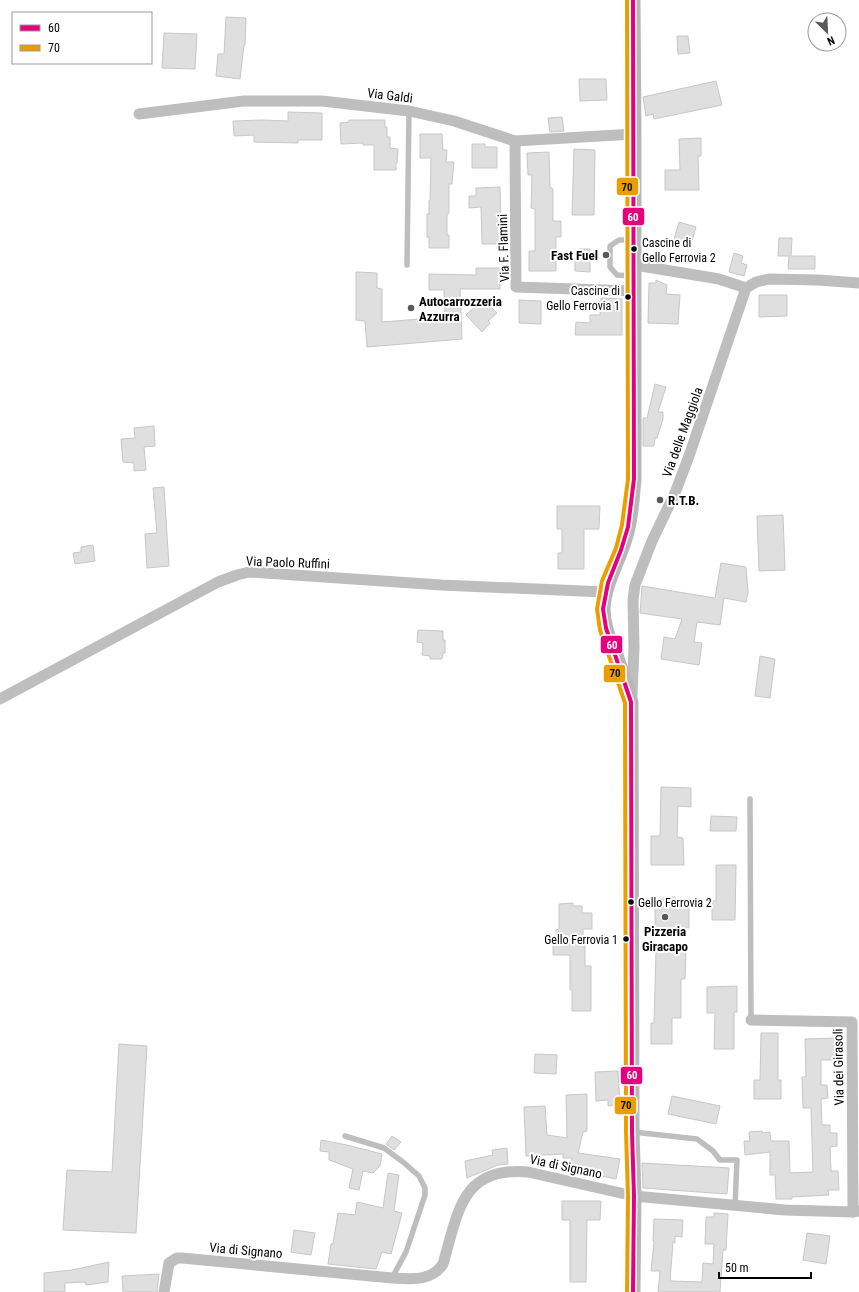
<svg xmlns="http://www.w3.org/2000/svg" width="859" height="1292" font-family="'Roboto Condensed',sans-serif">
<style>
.building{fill:#dfdfdf;stroke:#c7c7c7}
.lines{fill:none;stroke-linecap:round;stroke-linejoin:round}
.lane{stroke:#bebebe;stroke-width:5.5}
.street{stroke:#bebebe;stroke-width:11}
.secondary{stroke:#b8b8b8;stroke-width:15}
.bus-1-casing{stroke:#fff;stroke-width:7}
.bus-2-casing{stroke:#fff;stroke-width:7}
.bus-1{stroke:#e5007d;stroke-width:4}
.bus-2{stroke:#eb9e00;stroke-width:4}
.bus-dot{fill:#000;stroke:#fff;stroke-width:1.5}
.poi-dot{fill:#595959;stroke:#fff;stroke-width:1.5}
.labels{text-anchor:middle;stroke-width:4;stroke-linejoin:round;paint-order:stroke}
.bus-label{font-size:12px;fill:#000;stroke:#fff;text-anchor:start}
.street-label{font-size:13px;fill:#000;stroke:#fff}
.poi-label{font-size:13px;font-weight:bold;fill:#000;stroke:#fff;text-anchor:start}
.line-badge{stroke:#fff;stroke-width:1.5}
.badge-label{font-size:11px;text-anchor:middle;font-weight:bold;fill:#fff}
.pale-badge-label{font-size:11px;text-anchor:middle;font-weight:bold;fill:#111}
</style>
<rect width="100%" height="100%" fill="#fff"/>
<!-- building -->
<g class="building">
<polygon points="226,17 246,18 245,45 244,45 240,79 216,76 218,54 224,54"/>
<polygon points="164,33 197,34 195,69 162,68"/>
<polygon points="677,36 688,36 690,53 678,54"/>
<polygon points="579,79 606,79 607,100 580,101"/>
<polygon points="716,81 722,105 654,119 653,114 646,116 643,97"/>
<polygon points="288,112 322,113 322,140 298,140 298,143 254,142 254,135 234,136 233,121 263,120 288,121"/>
<polygon points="562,117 564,131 550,132 548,118"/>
<polygon points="349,120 385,120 385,127 387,127 387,137 390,137 390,148 398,149 397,163 396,163 396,170 374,170 374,145 363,145 363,143 341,144 340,123 349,122"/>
<polygon points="420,134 442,134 443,150 447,150 446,162 454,162 452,184 449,184 449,213 447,214 447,235 449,235 449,248 429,248 429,237 427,237 427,214 429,214 429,201 430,201 431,158 420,158"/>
<polygon points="701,138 701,156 698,156 699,190 665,190 665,170 680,170 679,139"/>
<polygon points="472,144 485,144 485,147 497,147 497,168 472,168"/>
<polygon points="574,149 595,150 594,215 572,215"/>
<polygon points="549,152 550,187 553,189 553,221 561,221 561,237 556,237 556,271 529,271 529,251 535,251 535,209 531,208 532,175 528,175 527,153"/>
<polygon points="500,187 501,224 503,224 503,244 482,244 481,207 469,208 469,196 476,196 476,188"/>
<polygon points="679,222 696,227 691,244 674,239"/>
<polygon points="779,238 792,238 791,256 815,256 815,269 788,269 789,256 778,256"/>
<polygon points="579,249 590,249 590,272 575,271 575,259 579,259"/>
<polygon points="734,253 743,256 741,263 747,265 744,276 729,272"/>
<polygon points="476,268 500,268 500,289 460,289 462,339 367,347 365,321 356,320 356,272 377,273 377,288 382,289 382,322 445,317 444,290 429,290 429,274 476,275"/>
<polygon points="656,280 667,285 666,294 680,295 678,324 648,323 649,283 656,283"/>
<polygon points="759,295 787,295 787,316 759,317"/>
<polygon points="601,298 622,299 622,335 575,335 576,322 590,323 590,315 600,315"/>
<polygon points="483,299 497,313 488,321 490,323 482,332 466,315"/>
<polygon points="519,300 541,301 541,324 519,323"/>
<polygon points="655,384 666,387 658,412 663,412 663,419 657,438 655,438 654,446 643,446 643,418 647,418"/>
<polygon points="154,426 155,446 144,447 146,470 134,471 134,463 123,462 121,439 135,438 134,428"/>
<polygon points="164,487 169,566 147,568 145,534 157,533 153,488"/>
<polygon points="557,506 600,506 599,529 584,529 584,569 558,569 558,553 562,553 562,529 557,529"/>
<polygon points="783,515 785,570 759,571 757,516"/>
<polygon points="93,545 95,561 75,564 73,553 81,552 81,547"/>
<polygon points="721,563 746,567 748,592 746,602 724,598 720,625 697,622 694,642 702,643 699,665 661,659 664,637 675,639 682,619 640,613 642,586 715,598"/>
<polygon points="418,630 443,631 443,640 445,640 445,653 443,653 442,659 430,659 430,656 422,655 423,643 417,642"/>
<polygon points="760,656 775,659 770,698 755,696"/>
<polygon points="661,787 691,788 691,807 678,806 677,837 683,838 684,865 651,865 651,836 660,836"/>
<polygon points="711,816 737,817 736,831 710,831"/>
<polygon points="716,865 736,865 735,920 712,920 712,901 716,901"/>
<polygon points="664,897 675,897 675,899 689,899 689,928 675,928 675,930 663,930 664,928 655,928 655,899 664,899"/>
<polygon points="573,903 573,906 582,906 582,913 592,913 592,929 583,929 583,943 585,945 585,966 591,966 591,1011 572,1011 572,990 570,990 570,955 553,955 553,941 556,941 556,930 559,929 559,904"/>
<polygon points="656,951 686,951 685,979 681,979 681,1018 672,1018 672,1044 651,1044 651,1023 654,1023"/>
<polygon points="737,986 737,1012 734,1012 734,1049 714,1049 715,1013 707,1013 707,987"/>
<polygon points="761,1033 778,1033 778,1080 781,1080 781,1099 754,1099 754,1080 760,1080"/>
<polygon points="837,1038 837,1060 821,1060 821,1085 827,1085 828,1098 821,1099 822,1125 830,1125 830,1133 837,1133 837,1146 830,1147 831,1171 838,1171 839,1190 828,1190 829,1195 792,1197 792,1199 776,1199 775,1175 770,1175 770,1152 745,1155 744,1141 750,1141 749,1132 762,1131 763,1133 770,1132 771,1141 789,1141 790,1173 813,1172 811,1108 803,1108 802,1077 806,1077 805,1039"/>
<polygon points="119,1044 147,1046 136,1233 63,1230 67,1170 112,1172"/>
<polygon points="535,1054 557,1055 556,1074 534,1073"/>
<polygon points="618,1071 620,1105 608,1106 608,1100 596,1101 595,1072"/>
<polygon points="587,1094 587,1131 583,1132 578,1153 620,1159 616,1179 570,1170 572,1158 563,1158 563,1154 526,1156 524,1107 545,1106 547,1135 567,1138 566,1095"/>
<polygon points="672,1096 720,1106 716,1124 668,1114"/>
<polygon points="392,1136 401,1142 394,1150 386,1144"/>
<polygon points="321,1140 347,1145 382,1154 380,1166 373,1173 363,1171 359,1190 349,1188 353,1169 329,1160 329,1152 320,1151"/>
<polygon points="507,1148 508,1164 498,1165 467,1178 465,1161 493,1155 492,1150"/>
<polygon points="642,1163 729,1168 727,1194 643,1188"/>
<polygon points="388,1173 399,1175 394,1211 402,1213 391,1254 382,1252 376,1269 328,1264 331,1244 333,1244 338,1213 355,1215 357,1202 383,1208"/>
<polygon points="562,1201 601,1201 600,1220 587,1220 586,1282 570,1282 570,1220 562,1220"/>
<polygon points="714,1213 728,1214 726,1250 723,1250 720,1292 658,1292 660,1271 651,1271 654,1241 653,1241 654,1219 683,1220 682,1237 675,1236 675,1243 673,1242 670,1281 702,1282 703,1263 713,1264 714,1244 705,1244 706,1217 714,1217"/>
<polygon points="294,1230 315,1233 311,1255 291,1252"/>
<polygon points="807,1233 830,1236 826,1264 803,1260"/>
<polygon points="109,1262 108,1282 86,1285 85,1282 65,1283 65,1292 44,1292 44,1273 72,1270"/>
<polygon points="159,1274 157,1292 123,1292 122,1276"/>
</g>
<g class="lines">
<!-- lane -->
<g class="lane">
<polyline points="632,240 619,240 610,246 610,267 617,275 632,276"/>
<polyline points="407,265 409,111"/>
<polyline points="750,799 751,1020"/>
<polyline points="633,1132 697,1139 713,1151 720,1160 737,1160 735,1206"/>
<polyline points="345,1136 384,1148 403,1162 419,1176 425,1188 425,1195 406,1252 392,1278"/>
</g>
<!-- street -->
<g class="street">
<polyline points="139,114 244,101 322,101 409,111 454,121 515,141 634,134"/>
<polyline points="515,141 516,287 634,291"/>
<polyline points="635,265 719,279 746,288"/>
<polyline points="632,695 634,648 633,600 635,585 652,541 675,493 689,456 746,288 756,282 769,279 818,280 859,283"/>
<polyline points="0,699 218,582 237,575 249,572 441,585 605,592"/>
<polyline points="751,1020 852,1022 853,1212"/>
<path d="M164,1292L169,1263L177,1258H182L392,1278C411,1279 431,1282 443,1264C458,1213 461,1166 528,1172L634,1196L785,1210L853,1212L859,1211"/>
</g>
<!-- secondary -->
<path class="secondary" d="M633,0L634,134V479C632,500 631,522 624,542C617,564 604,585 603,609C603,627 611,642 617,658C622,673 627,687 631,702L632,1132L634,1196L633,1292"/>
<!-- bus-1 casing -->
<g class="bus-1-casing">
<polyline id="bus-1" points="633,0 634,479 628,527 621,550 608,583 603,609 606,628 631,702 632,1132 634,1196 633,1292"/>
</g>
<!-- bus-2 casing -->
<g class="bus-2-casing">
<polyline id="bus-2" points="627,0 628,479 622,525 616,548 602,581 597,609 600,630 625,703 626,1132 628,1196 627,1292"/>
</g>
<!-- bus-1 -->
<use href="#bus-1" class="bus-1"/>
<!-- bus-2 -->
<use href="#bus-2" class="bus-2"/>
</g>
<!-- markers -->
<g class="bus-dot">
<circle cx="634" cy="249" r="3.5"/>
<circle cx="628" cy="297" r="3.5"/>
<circle cx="631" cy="902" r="3.5"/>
<circle cx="626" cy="939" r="3.5"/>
</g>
<g class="poi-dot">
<circle cx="606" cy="255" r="4"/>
<circle cx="411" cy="308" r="4"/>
<circle cx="660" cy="500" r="4"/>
<circle cx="665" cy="917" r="4"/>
</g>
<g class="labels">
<!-- bus labels -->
<g class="bus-label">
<text x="642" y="247">Cascine di<tspan x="642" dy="15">Gello Ferrovia 2</tspan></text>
<text x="620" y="295" text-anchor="end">Cascine di<tspan x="620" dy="15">Gello Ferrovia 1</tspan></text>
<text x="638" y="907">Gello Ferrovia 2</text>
<text x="618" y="944" text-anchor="end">Gello Ferrovia 1</text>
</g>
<!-- street labels -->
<g class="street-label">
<text transform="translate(390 95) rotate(7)" y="5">Via Galdi</text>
<text transform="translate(503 248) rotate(-92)" y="5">Via F. Flamini</text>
<text transform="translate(682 432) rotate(-70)" y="5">Via delle Maggiola</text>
<text transform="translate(288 562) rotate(2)" y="5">Via Paolo Ruffini</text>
<text transform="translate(838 1067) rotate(-91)" y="5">Via dei Girasoli</text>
<text transform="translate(566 1166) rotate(12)" y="5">Via di Signano</text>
<text transform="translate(246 1250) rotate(5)" y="5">Via di Signano</text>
</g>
<!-- poi labels -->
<g class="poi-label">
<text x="598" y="260" text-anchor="end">Fast Fuel</text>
<text x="419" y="306">Autocarrozzeria<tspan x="419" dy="15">Azzurra</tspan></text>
<text x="668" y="505">R.T.B.</text>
<text x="665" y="936" text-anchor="middle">Pizzeria<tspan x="665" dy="15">Giracapo</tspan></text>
</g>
</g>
<g class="line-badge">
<rect x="616" y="177" width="23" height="19" rx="4" fill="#eb9e00"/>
<rect x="622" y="207" width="23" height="19" rx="4" fill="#e5007d"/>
<rect x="600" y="635" width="23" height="19" rx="4" fill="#e5007d"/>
<rect x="603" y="664" width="23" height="19" rx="4" fill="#eb9e00"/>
<rect x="620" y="1066" width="23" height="19" rx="4" fill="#e5007d"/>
<rect x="614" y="1096" width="23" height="19" rx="4" fill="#eb9e00"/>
</g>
<g class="badge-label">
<text x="633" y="221">60</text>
<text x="612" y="649">60</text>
<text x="632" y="1079">60</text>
</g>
<g class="pale-badge-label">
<text x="627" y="191">70</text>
<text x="615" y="677">70</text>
<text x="626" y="1109">70</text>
</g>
<!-- legend -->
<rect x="12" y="12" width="140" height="52" fill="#ffffff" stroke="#999999"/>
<rect x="20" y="25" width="20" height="6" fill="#e5007d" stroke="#999999"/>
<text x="48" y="32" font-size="12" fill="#000000">60</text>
<rect x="20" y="45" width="20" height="6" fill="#eb9e00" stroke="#999999"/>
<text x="48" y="52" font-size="12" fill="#000000">70</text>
<!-- north arrow -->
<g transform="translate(827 32) rotate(156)"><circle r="19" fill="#ffffff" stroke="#999999"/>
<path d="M0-3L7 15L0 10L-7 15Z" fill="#595959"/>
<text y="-6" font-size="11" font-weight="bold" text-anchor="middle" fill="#000000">N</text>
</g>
<!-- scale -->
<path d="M719 1272v6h92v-6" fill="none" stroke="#000000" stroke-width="2"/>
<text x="725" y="1272" font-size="12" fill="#000000" stroke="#ffffff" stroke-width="3" paint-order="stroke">50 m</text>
</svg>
